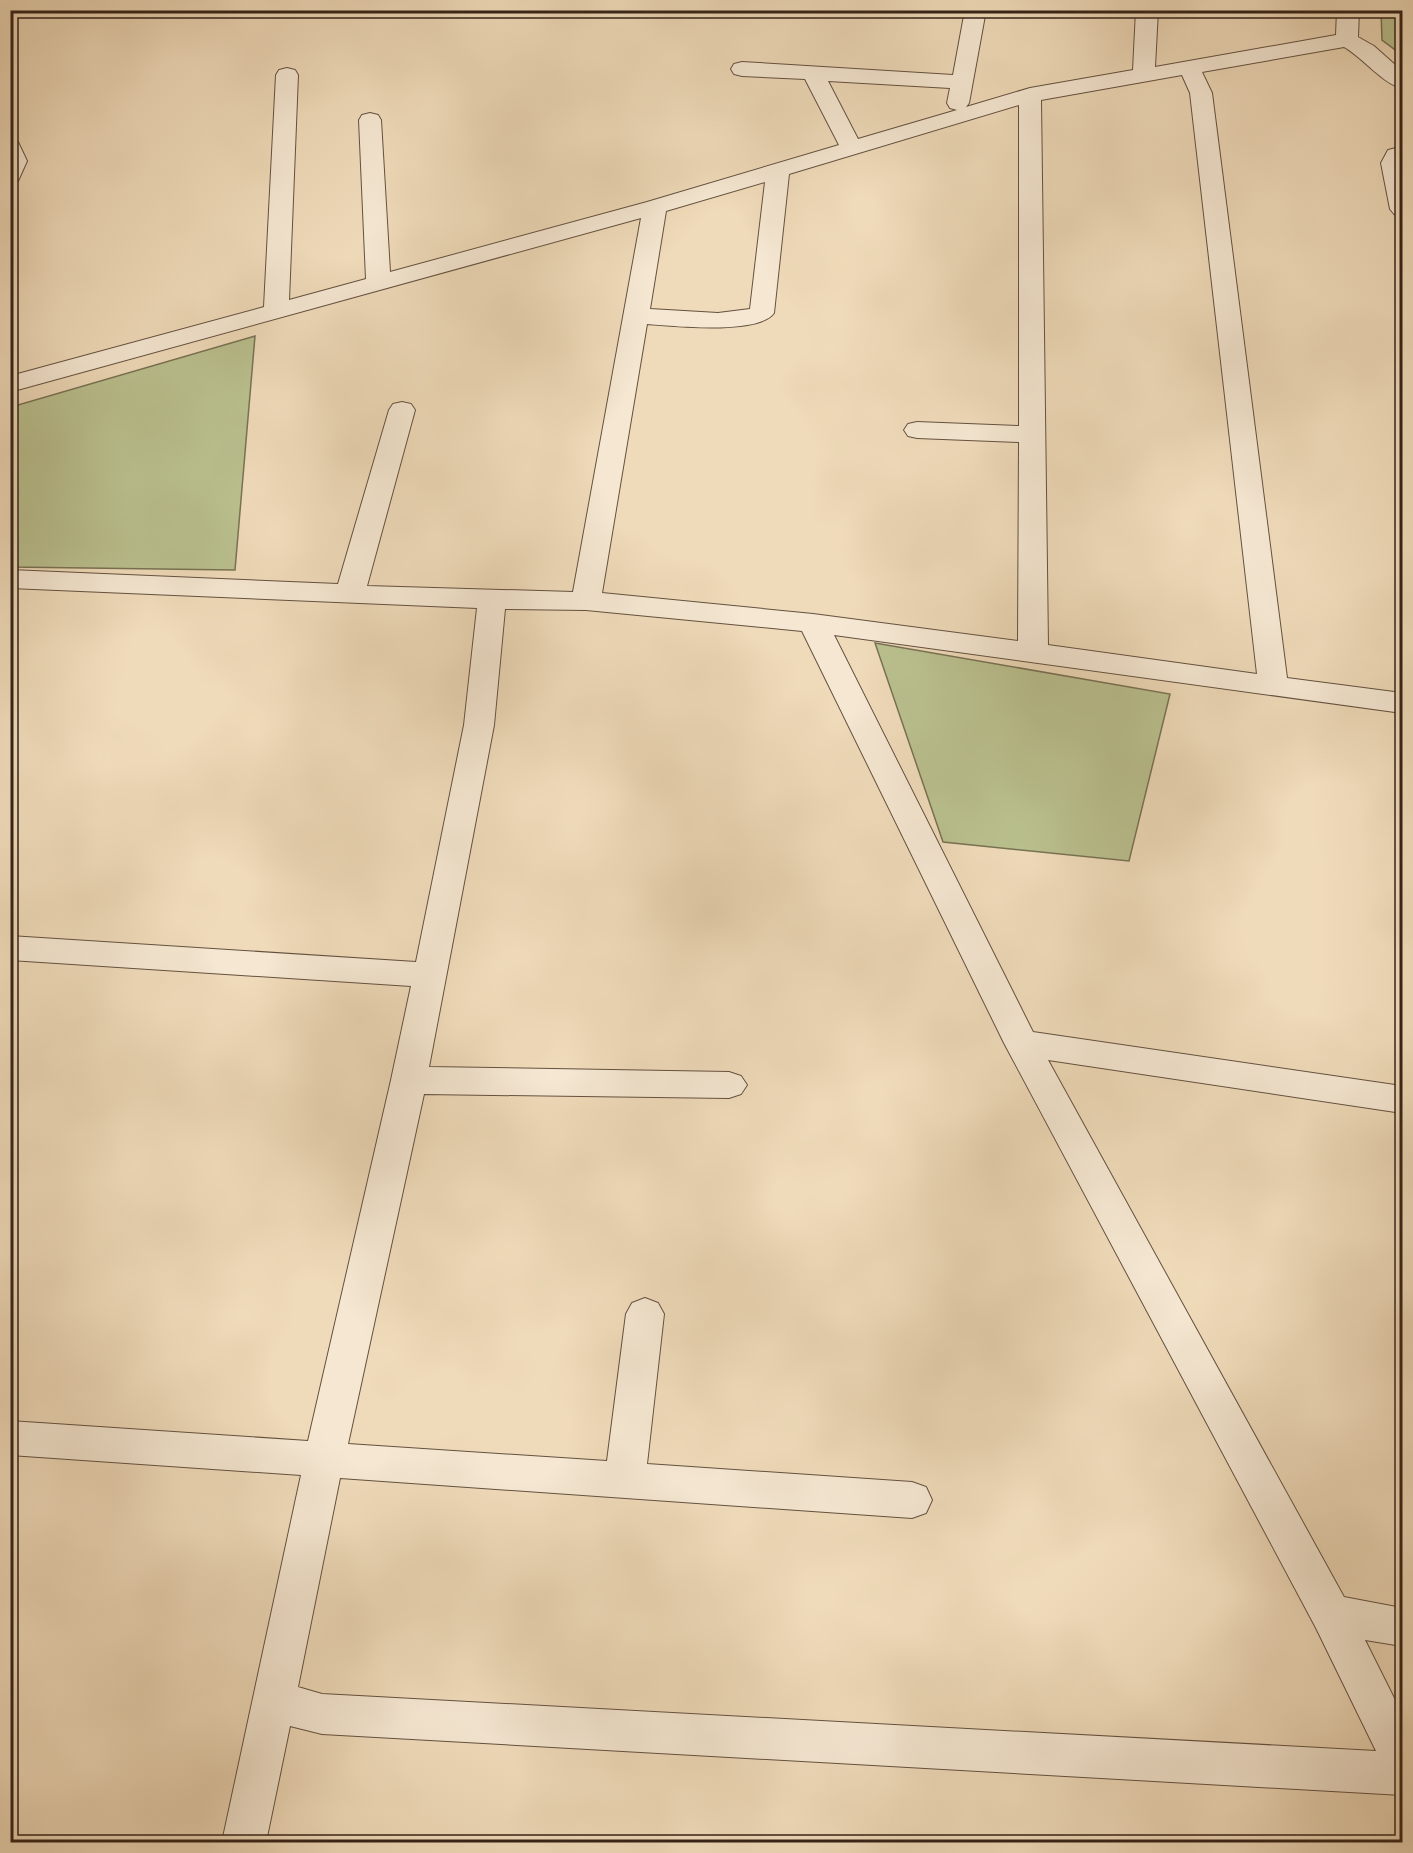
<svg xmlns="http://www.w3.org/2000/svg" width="1413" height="1853" font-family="'IM FELL DW Pica',serif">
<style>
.green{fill:#bac08f;stroke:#787254;stroke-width:1.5}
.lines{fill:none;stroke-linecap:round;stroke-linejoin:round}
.minor-casing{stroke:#645140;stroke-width:2}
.minor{fill:#f5e7d2;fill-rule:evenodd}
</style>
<rect width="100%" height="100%" fill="#efdab9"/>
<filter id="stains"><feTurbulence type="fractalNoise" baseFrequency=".00333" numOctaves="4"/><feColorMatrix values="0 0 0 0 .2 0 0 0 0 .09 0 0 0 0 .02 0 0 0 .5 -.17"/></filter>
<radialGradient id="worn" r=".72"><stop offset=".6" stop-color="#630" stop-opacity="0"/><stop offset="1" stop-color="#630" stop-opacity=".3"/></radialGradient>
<!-- green -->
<g class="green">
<polygon points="1381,11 1402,11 1402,55 1382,40"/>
<polygon points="255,336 235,570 11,567 11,407"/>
<polygon points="875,643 1170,694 1129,861 943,842"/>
</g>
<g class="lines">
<!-- minor casing -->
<g class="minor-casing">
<g id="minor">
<path d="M965,10H986L969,103L966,107L1030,88L1133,70L1136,10H1158L1155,67L1336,35L1337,10H1359L1358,37L1374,46L1402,71V88C1384,85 1362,57 1344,47L1202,72L1212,93L1287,678L1402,693V713L834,635L1033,1032L1402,1086V1113L1048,1060L1344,1597L1402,1608V1646L1365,1640L1402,1714V1795L322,1734L290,1726L266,1842H222L301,1475L10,1455V1421L308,1441L391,1080L411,986L10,960V936L416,962L464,725L477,608L10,588V570L338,584L389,410L393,404L402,402L411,404L415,410L367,586L573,592L641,218L10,392V376L264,307L276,75L279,70L287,68L295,70L298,75L289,300L366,279L359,120L362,115L370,113L378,115L381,120L390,272L647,202L839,145L805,79L742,76L734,74L731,69L734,64L742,62L953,75ZM1182,75L1190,93L1257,674L1048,645L1041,100ZM828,81L950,88L947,103L950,108L957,110L858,139ZM1019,105V426L917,422L908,424L904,430L908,436L917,438L1019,442L1018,641L813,614L602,593L647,324C673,326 759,335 774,313L789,174ZM765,182L750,309L718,313L650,309L666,211ZM505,609L586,610L802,631L1004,1043L1316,1628L1376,1751L322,1694L298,1687L340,1478L912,1518L926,1513L932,1500L926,1487L912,1482L647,1464L664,1314L658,1303L645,1298L632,1303L626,1314L607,1461L348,1444L424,1094L729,1098L741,1094L747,1085L741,1076L729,1072L429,1067L494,725Z"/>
<polygon points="10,140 18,142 27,161 18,181 10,183"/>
<polygon points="1396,148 1402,148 1402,216 1394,214 1390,209 1381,163 1388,150"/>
</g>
</g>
<!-- minor -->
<use href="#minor" class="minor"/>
</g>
<!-- margin -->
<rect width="1413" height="1853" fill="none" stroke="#efdab9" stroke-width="36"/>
<rect x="12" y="12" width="1389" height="1829" fill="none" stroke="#352318" stroke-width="3"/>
<rect x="18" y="18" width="1377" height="1817" fill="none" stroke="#352318" stroke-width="1.5"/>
<rect width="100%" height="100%" filter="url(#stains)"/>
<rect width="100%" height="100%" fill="url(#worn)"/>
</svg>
